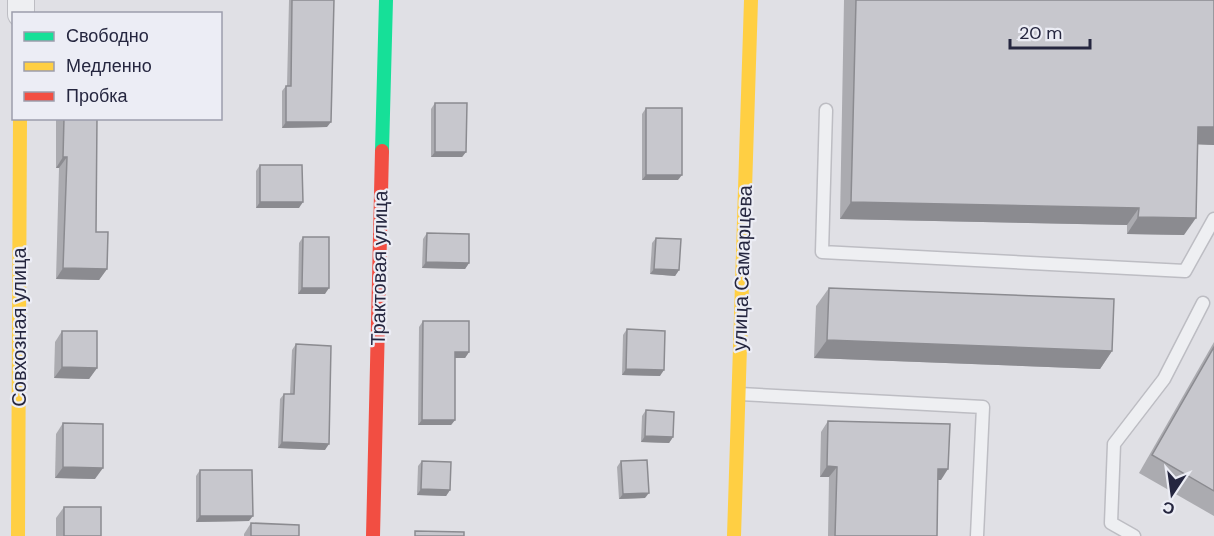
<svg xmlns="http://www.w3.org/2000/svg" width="1214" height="536" font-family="'DM Sans',sans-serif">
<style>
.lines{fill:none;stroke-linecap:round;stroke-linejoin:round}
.lane-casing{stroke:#bdbdc3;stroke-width:15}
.street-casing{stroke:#bdbdc3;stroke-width:28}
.lane{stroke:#eeeff2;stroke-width:12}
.street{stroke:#eeeff2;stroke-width:26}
.fast{stroke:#16e098;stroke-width:14}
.slow{stroke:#ffcf43;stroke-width:14}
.jam{stroke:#f24e42;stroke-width:14}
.wall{fill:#ababb0}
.shaded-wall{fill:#8b8b90}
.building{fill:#c7c7cd;stroke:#8b8b90;stroke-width:1.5}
.labels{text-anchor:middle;stroke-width:4.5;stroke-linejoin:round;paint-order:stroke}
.street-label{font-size:20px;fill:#25263f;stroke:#ecedf5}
</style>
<rect width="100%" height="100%" fill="#e0e0e5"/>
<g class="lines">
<!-- lane casing -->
<g class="lane-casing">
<g id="lane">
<polyline points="826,110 822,252 1185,271 1214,219"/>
<polyline points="740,394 983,407 977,536"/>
<polyline points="1134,536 1111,523 1114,444 1164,379 1203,303"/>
</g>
</g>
<!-- street casing -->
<g class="street-casing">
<polyline id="street" points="21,14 21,0"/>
</g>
<!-- lane -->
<use href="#lane" class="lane"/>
<!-- street -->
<use href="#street" class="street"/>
<!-- fast -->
<polyline class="fast" points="382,151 386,0"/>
<!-- slow -->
<g class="slow">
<polyline points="18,536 20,118"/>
<polyline points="734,536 751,0"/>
</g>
<!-- jam -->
<polyline class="jam" points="373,536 382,151"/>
</g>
<!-- wall -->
<g class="wall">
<polygon points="289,0 334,0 327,127 282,128 282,91 286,86 287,86"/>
<polygon points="844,0 1214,0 1214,145 1197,144 1184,235 1127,234 1127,225 840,219"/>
<polygon points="435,103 466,152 462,157 431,157 431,109"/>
<polygon points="646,108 678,180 642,180 642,114"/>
<polygon points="56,118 97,118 96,232 107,269 99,280 56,279 59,168 56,168"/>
<polygon points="260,165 299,208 256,208 256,171"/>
<polygon points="427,233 469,263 465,269 422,268 423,239"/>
<polygon points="303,237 325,294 298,294 299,243"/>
<polygon points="656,238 679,270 675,276 650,274 652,243"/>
<polygon points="829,288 1112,351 1100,369 814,358 816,306"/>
<polygon points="423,321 469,352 465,358 455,358 455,420 451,425 418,425 419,327"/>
<polygon points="627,329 660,376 622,375 623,335"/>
<polygon points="62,331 97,368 89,379 54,378 55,342"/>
<polygon points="1214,342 1214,516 1139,473"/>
<polygon points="296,344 325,450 278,448 280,399 284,394 290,394 292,350"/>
<polygon points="646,410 673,437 669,443 641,442 642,416"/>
<polygon points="828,421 941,480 938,480 937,536 828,536 829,477 820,477 821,432"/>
<polygon points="63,423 95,479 55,478 56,434"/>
<polygon points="422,461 450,490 446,496 417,495 418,466"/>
<polygon points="621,461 645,498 619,499 617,467"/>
<polygon points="200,470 249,521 196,522 196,476"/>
<polygon points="64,507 101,536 56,536 56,518"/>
<polygon points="251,523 299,536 244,536 244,534"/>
</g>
<!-- shaded-wall -->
<g class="shaded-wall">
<polygon points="286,122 331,122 327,127 282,128"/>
<polygon points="1198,127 1214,127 1214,145 1186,144"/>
<polygon points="435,152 466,152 462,157 431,157"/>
<polygon points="63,157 67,157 59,168 56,168"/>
<polygon points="646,175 682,175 678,180 642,180"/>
<polygon points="260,202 303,202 299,208 256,208"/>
<polygon points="851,202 1139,208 1127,225 840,219"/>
<polygon points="1138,217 1196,218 1184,235 1127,234"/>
<polygon points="426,262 469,263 465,269 422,268"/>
<polygon points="63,268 107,269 99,280 56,279"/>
<polygon points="654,269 679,270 675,276 650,274"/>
<polygon points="302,288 329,288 325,294 298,294"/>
<polygon points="827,340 1112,351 1100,369 814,358"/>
<polygon points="455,352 469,352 465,358 451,358"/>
<polygon points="62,367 97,368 89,379 54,378"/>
<polygon points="626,369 664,370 660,376 622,375"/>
<polygon points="422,420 455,420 451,425 418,425"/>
<polygon points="645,436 673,437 669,443 641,442"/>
<polygon points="282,442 329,444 325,450 278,448"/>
<polygon points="827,466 837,467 829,477 820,477"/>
<polygon points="63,467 103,468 95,479 55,478"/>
<polygon points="938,469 948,469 941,480 931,480"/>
<polygon points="421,489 450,490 446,496 417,495"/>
<polygon points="649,493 645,498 619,499 623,494"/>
<polygon points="200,516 253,516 249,521 196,522"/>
</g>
<!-- building -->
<g class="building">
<polygon points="292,0 334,0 331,122 286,122 286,86 291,86"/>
<polygon points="856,0 1214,0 1214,127 1198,127 1196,218 1138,217 1139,208 851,202"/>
<polygon points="435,103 467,103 466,152 435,152"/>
<rect x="646" y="108" width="36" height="67"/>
<polygon points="64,118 97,118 96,232 108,232 107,269 63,268 67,157 63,157"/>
<polygon points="260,165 302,165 303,202 260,202"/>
<polygon points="427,233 469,234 469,263 426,262"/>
<polygon points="303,237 329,237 329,288 302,288"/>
<polygon points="656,238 681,239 679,270 654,269"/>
<polygon points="829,288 1114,299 1112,351 827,340"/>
<polygon points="423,321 469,321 469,352 455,352 455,420 422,420"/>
<polygon points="627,329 665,331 664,370 626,369"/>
<polygon points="62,331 97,331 97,368 62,367"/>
<polygon points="296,344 331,346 329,444 282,442 284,394 294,394"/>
<polygon points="1214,347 1214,491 1152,455"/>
<polygon points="646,410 674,412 673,437 645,436"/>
<polygon points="828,421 950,424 948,469 938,469 937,536 835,536 837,467 827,466"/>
<polygon points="63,423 103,424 103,468 63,467"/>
<polygon points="647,460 649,493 623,494 621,461"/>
<polygon points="422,461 451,462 450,490 421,489"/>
<polygon points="200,470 252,470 253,516 200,516"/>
<rect x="64" y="507" width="37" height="29"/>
<polygon points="251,523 299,525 299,536 251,536"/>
<polygon points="415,531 464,532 464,536 415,536"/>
</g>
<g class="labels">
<!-- street labels -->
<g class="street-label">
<text transform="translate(379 268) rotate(-89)" y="7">Трактовая улица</text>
<text transform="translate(742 268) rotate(-88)" y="7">улица Самарцева</text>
<text transform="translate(19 327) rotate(-90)" y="7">Совхозная улица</text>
</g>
</g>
<!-- legend -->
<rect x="12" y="12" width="210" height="108" fill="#ecedf5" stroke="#9c9dac" stroke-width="1.5"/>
<rect x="24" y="32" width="30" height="9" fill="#16e098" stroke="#9c9dac" stroke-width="1.5"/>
<text x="66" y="42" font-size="18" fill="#25263f">Свободно</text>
<rect x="24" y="62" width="30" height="9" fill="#ffcf43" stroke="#9c9dac" stroke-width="1.5"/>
<text x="66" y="72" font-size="18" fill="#25263f">Медленно</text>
<rect x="24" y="92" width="30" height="9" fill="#f24e42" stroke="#9c9dac" stroke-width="1.5"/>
<text x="66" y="102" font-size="18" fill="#25263f">Пробка</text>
<!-- north arrow -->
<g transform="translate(1172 494) rotate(193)" stroke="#ecedf5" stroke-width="4.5" paint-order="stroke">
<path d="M0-4.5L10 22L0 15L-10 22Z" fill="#25263f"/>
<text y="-9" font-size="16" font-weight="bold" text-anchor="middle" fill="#25263f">С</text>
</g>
<!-- scale -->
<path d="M1010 39v9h80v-9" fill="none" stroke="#25263f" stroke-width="3"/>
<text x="1019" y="39" font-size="18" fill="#25263f" stroke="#ecedf5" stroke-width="4.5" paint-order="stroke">20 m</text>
</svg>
